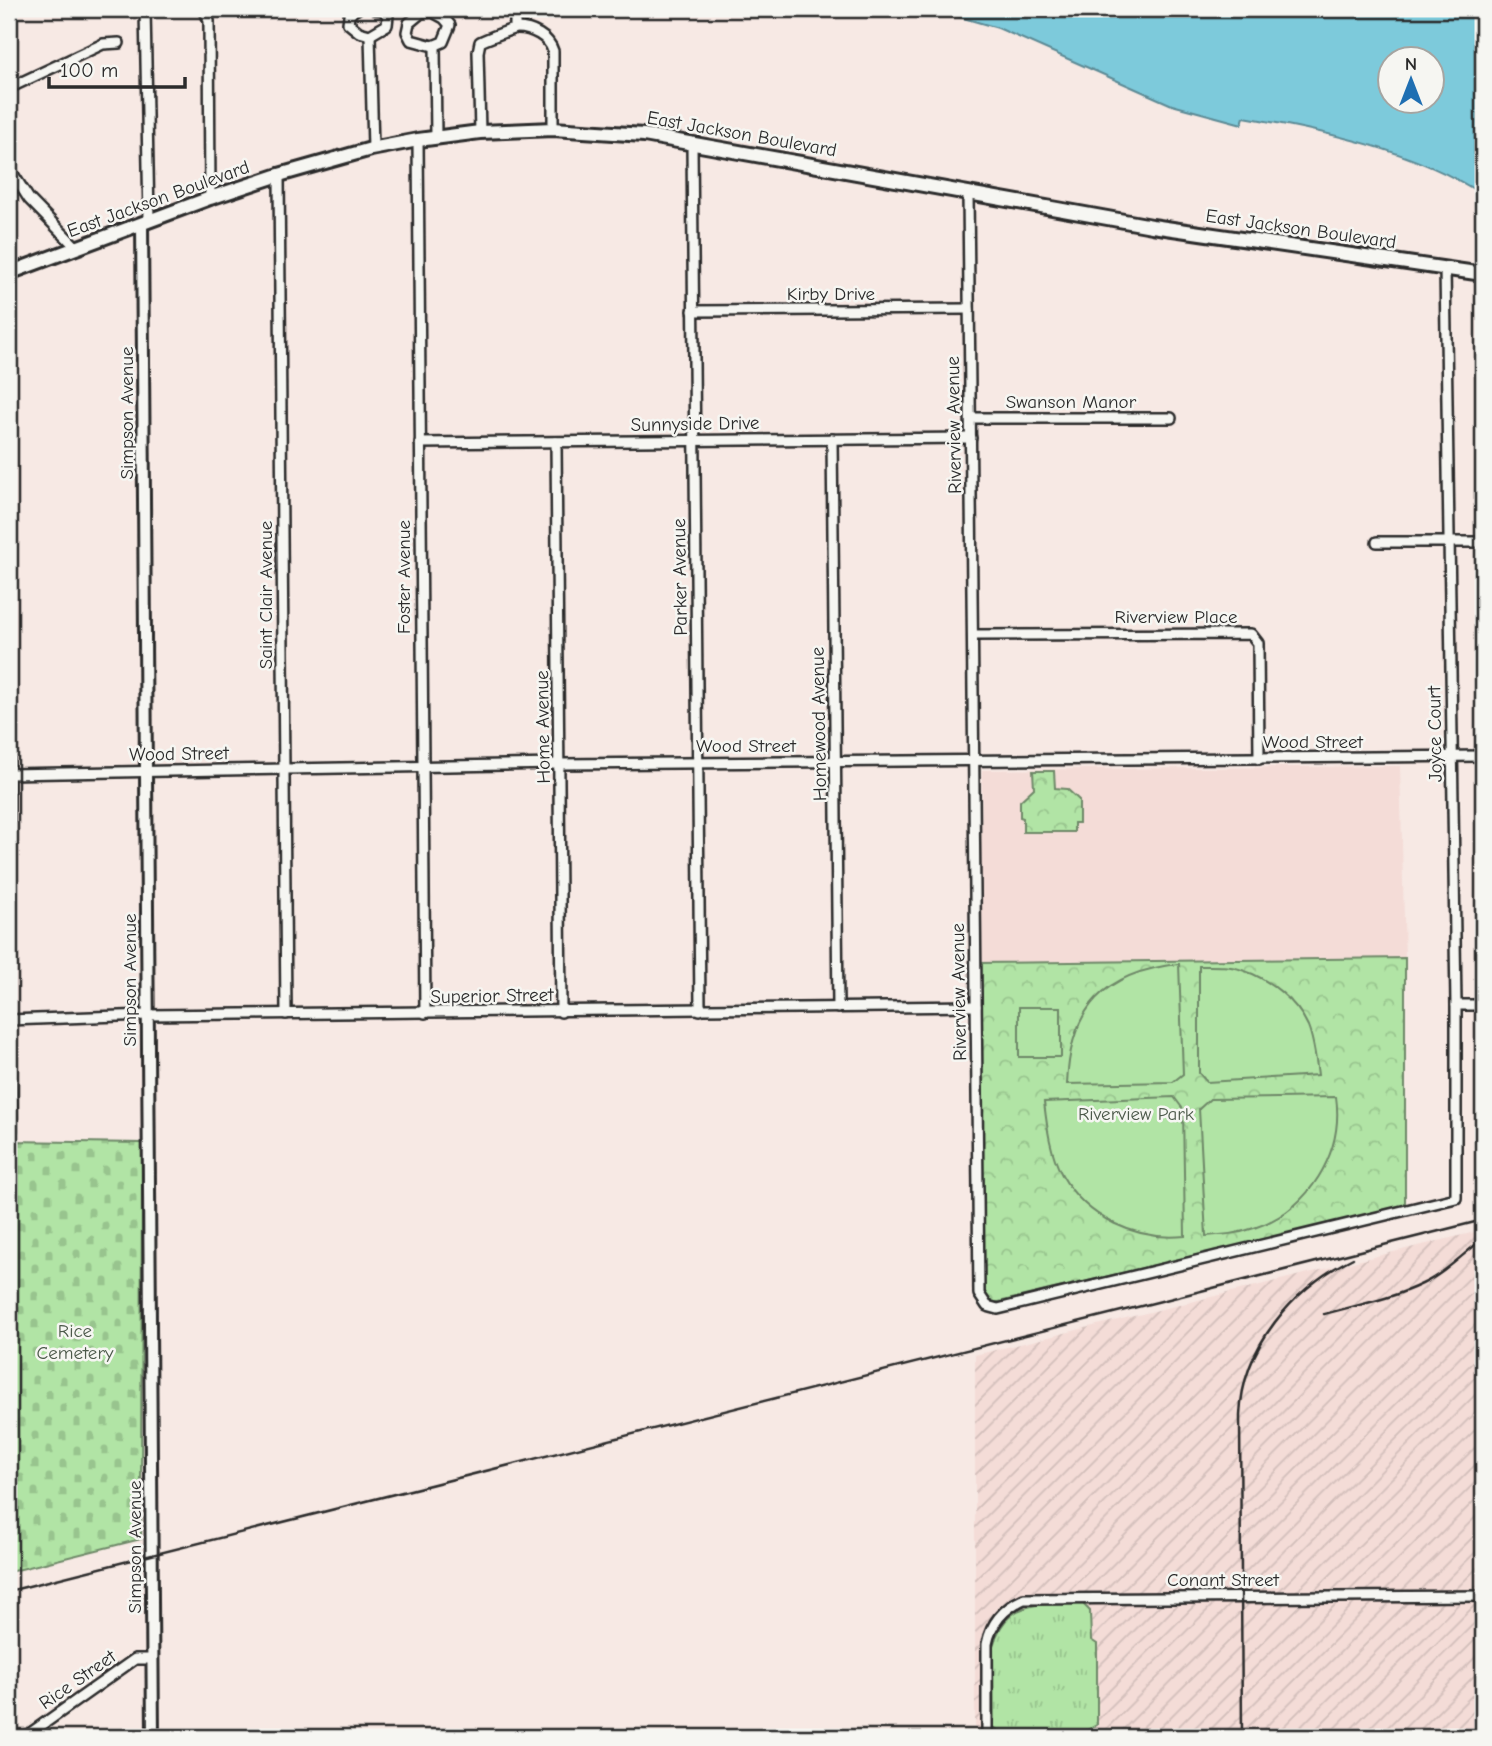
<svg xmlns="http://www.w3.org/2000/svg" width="1492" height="1746" font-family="'Comic Neue',sans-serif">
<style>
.built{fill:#f4dcd7}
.industrial{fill:url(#industrial-furrows)}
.grass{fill:url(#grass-tufts);stroke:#6e8868;stroke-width:2}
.cemetery{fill:url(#cemetery-stones);stroke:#6e8868;stroke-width:2}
.park{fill:url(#park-crowns);stroke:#6e8868;stroke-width:2}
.pitch{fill:#b1e4a5;stroke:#6e8868;stroke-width:2}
.water{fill:#7dcadb;stroke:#5c8a95;stroke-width:2;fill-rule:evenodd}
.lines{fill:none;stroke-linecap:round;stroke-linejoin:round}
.minor-casing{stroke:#2b2b2b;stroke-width:14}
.tertiary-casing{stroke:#2b2b2b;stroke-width:16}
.secondary-casing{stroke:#2b2b2b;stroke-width:18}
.minor{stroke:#f6f6f2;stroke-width:9}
.tertiary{stroke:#f6f6f2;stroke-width:10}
.secondary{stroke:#f6f6f2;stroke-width:12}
.rail{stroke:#2b2b2b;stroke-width:2.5}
.labels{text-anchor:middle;stroke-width:5;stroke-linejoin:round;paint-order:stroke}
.street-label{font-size:19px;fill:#2b2b2b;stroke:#f6f6f2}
.park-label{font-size:19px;fill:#4c594a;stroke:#f6f6f2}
</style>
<defs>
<pattern id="industrial-furrows" width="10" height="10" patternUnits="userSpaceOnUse" patternTransform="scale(1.75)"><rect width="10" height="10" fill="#f4dcd7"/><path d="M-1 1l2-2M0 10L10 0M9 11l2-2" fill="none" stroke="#d1bdb9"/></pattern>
<pattern id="grass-tufts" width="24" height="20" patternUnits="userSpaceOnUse" patternTransform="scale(1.75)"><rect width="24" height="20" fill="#b1e4a5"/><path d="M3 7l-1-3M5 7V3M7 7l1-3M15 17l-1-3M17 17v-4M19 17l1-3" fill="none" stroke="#98c48e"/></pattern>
<pattern id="cemetery-stones" width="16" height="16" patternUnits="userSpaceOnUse" patternTransform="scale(1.75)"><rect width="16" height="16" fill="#b1e4a5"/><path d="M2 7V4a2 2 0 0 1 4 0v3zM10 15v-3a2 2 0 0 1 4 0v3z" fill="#98c48e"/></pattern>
<pattern id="park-crowns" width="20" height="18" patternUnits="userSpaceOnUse" patternTransform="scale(1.75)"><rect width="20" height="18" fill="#b1e4a5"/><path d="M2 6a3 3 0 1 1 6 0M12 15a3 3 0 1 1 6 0" fill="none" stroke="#98c48e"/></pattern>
</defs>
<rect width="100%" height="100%" fill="#f7e9e4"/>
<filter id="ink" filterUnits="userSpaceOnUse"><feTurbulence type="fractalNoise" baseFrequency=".0143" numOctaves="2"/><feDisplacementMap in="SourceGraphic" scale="14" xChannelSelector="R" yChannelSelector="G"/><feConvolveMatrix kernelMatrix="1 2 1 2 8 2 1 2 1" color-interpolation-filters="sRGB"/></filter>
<g filter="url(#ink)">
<!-- built -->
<polygon class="built" points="1400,766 1405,958 980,963 982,770"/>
<!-- industrial -->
<polygon class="industrial" points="1483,1230 1483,1737 975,1737 975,1355"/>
<!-- grass -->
<path class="grass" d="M1045,1604H1083L1090,1611L1091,1640L1097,1644V1725L1080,1734L1003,1735L994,1727L993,1646C1001,1617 1017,1606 1045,1604Z"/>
<!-- cemetery -->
<polygon class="cemetery" points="9,1141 142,1143 141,1539 9,1572"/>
<!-- park -->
<g class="park">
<polygon points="1033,771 1054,771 1055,788 1067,789 1079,800 1079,823 1074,823 1074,832 1023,832 1023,818 1020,817 1020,801 1034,788"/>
<polygon points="1405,958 1405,1206 999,1302 992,1302 986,1297 984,1291 979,963"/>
</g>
<!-- pitch -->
<g class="pitch">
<path d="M1179,964L1183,1074L1173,1082L1067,1084C1070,1008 1104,972 1179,964Z"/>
<path d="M1199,966C1213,966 1229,965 1242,970C1268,978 1297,1001 1308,1026C1314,1041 1316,1059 1318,1075L1207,1082L1199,1073Z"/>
<rect x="1019" y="1007" width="42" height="50"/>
<path d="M1174,1097L1183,1109L1185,1236C1136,1241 1086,1218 1062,1175C1050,1153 1047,1127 1044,1102Z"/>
<path d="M1336,1097C1344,1153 1309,1210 1254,1228C1238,1234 1222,1235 1206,1236L1199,1109L1210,1099Z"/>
</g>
<!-- water -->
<path class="water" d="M922,9H1483V195C1415,150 1324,131 1244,117L1242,124L1172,105L998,28L939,11ZM1390,60H1432V102H1390Z"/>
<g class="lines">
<!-- minor casing -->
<g class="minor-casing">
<g id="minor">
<polyline points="145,9 149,220"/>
<polyline points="204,9 209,21 210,198"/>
<polyline points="357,9 354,10 349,16 348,23 359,32 370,35 387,25 388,16 383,10 375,9"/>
<polyline points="515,9 515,27"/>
<polygon points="433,12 444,18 450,25 443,42 433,46 411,40 407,32 409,23 421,13"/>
<polyline points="370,35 373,148"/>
<polyline points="435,46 436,138"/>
<polyline points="9,88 103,44 119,43"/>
<polyline points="9,121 11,171 29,199 76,247"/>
<path d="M480,132L478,52L480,42C484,40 514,28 517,28C532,28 549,37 553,51V129"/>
<polyline points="418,140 425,1013"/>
<polyline points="692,143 700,1010"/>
<polyline points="279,175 286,1014"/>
<polyline points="968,192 979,1294 987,1306 998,1309 1456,1198 1456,1005 1445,268"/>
<polyline points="693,311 969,309"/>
<polyline points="971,418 1171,418"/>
<polyline points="832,439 838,1008"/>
<polyline points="556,442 561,1012"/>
<polyline points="420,443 971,438"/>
<polyline points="1377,542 1483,542"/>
<polyline points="974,635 1251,634 1258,643 1259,759"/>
<polyline points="9,717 9,947"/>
<polyline points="9,774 560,764 1483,756"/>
<polyline points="1456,1005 1483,1005"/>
<polyline points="9,1020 147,1015 976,1006"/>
<polyline points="9,1030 12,1130"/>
<polyline points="25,1737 135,1659 152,1659"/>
<path d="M987,1737V1644C991,1623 1004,1608 1024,1599L1483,1596"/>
</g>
</g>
<!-- tertiary casing -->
<g class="tertiary-casing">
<polyline id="tertiary" points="142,223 153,1737"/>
</g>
<!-- secondary casing -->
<g class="secondary-casing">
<polyline id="secondary" points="9,273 210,198 279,175 371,149 418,140 480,132 553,129 644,135 1152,226 1483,274"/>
</g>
<!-- minor -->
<use href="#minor" class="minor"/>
<!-- tertiary -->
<use href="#tertiary" class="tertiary"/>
<!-- secondary -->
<use href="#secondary" class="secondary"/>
<!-- rail -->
<g class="rail">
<path d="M1324,1314C1357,1305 1391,1299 1422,1284C1445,1273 1463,1254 1483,1239"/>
<polyline points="9,1591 1483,1220"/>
<path d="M1242,1737L1240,1416C1242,1347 1293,1288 1353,1258"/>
</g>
</g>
</g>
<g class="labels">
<!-- street labels -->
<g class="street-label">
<text transform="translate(742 133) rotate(10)" y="7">East Jackson Boulevard</text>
<text transform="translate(158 198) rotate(-20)" y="7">East Jackson Boulevard</text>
<text transform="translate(1301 228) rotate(8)" y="7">East Jackson Boulevard</text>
<text x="831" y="300">Kirby Drive</text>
<text x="1071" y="408">Swanson Manor</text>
<text transform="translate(126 413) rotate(-90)" y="7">Simpson Avenue</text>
<text transform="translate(695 423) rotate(-1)" y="7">Sunnyside Drive</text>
<text transform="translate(953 425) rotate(-91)" y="7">Riverview Avenue</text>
<text transform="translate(403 577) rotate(-90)" y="7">Foster Avenue</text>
<text transform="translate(679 577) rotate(-91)" y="7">Parker Avenue</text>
<text transform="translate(265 595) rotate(-90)" y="7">Saint Clair Avenue</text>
<text x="1176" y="623">Riverview Place</text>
<text transform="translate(818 724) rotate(-91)" y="7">Homewood Avenue</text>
<text transform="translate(542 727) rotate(-91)" y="7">Home Avenue</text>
<text transform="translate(1434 734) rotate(-91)" y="7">Joyce Court</text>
<text x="1313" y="748">Wood Street</text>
<text x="746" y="752">Wood Street</text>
<text transform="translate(179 753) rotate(-1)" y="7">Wood Street</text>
<text transform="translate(129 980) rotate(-90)" y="7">Simpson Avenue</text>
<text transform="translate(958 992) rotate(-91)" y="7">Riverview Avenue</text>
<text transform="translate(492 995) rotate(-1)" y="7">Superior Street</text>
<text transform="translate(134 1547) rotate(-90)" y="7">Simpson Avenue</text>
<text x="1223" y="1586">Conant Street</text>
<text transform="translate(77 1679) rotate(-35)" y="7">Rice Street</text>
</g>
<!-- park labels -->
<g class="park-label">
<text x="1136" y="1120">Riverview Park</text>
<text x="75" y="1337">Rice<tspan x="75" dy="22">Cemetery</tspan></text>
</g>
</g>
<!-- margin -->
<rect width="1492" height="1746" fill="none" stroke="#f6f6f2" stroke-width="35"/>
<rect x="18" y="18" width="1457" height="1711" fill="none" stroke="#2b2b2b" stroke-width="2.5" filter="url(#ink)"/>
<!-- north arrow -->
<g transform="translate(1411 80)"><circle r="33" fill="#f6f6f2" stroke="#a5a5a2" stroke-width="2"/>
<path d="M0-5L12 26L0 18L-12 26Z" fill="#1f6fb2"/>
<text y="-10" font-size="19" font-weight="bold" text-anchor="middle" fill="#2b2b2b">N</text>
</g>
<!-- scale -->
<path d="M49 77v10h136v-10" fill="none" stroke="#2b2b2b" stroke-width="3.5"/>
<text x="60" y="77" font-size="21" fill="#2b2b2b" stroke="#f6f6f2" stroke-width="5" paint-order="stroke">100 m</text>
</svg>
